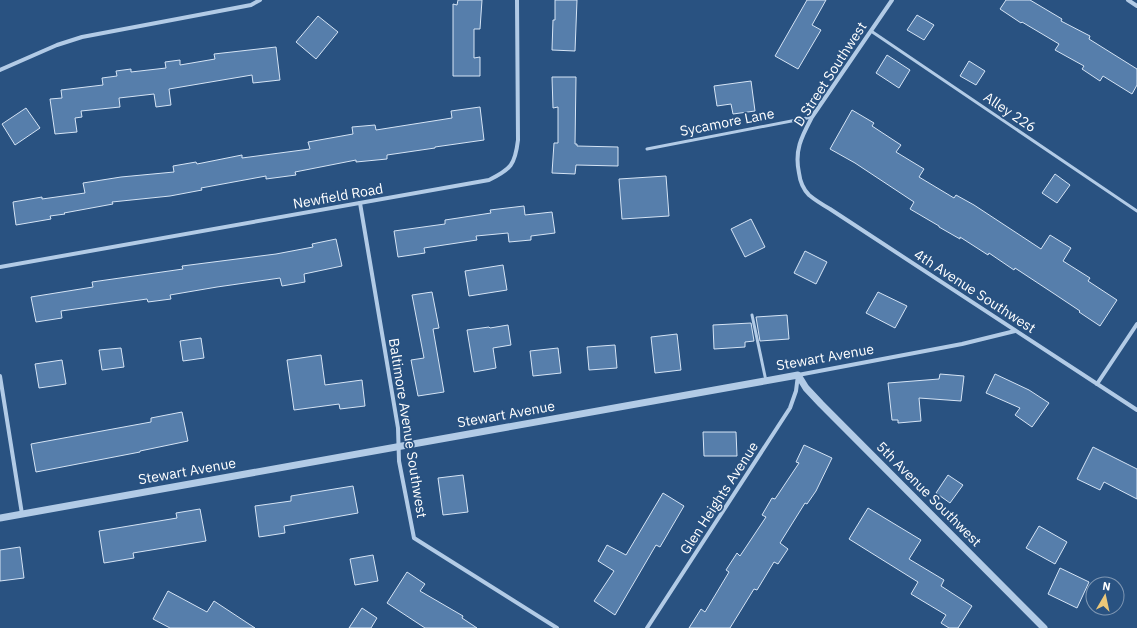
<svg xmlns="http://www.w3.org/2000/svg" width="1137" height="628" font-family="'IBM Plex Sans',sans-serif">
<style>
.building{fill:#567eab;stroke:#d5e4f5}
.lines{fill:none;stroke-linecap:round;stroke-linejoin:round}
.service{stroke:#b2cbe6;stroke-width:3}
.minor{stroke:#b2cbe6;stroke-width:4}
.tertiary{stroke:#b2cbe6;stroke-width:7}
.labels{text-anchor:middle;stroke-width:3.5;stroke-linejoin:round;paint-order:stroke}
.street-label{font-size:14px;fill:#fff;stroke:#295281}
</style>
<rect width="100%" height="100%" fill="#295281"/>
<!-- building -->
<g class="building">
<polygon points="458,0 482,0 480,29 474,29 474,58 480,57 480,76 453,76 453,4 457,5"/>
<polygon points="555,0 577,0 575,51 552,50 553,20 555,20"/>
<polygon points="807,0 826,0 812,25 821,30 798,69 775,56"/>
<polygon points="1006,0 1030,0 1062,19 1061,21 1090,36 1089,39 1137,69 1137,85 1132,94 1103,76 1100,81 1082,69 1084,66 1055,50 1059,44 1022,22 1021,23 1000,9"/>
<polygon points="917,15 934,25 924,40 907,30"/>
<polygon points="318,16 338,32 316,59 296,42"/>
<polygon points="276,47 280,80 253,83 252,75 169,89 171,105 156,107 154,94 119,98 120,107 81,111 82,117 75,118 77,132 55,134 50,99 62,98 61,90 103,85 102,78 117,76 116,71 131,69 131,72 166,68 165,62 180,60 180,65 215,59 214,54"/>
<polygon points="887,55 910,70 899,88 876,73"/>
<polygon points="969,61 985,71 976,85 960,76"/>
<polygon points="552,77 576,77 575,144 577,144 577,146 618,147 618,166 576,165 575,174 552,173 554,143 558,143 558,107 553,108"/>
<polygon points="751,81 755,111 733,114 731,104 717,106 714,86"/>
<polygon points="480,107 484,140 435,147 435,148 387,155 387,159 356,162 356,160 295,172 296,175 266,179 266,176 201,188 202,190 170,196 112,202 113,204 64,213 65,214 50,216 51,219 16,225 13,202 42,197 42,199 85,193 83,183 121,177 174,172 173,166 196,162 197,164 242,155 242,158 310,149 308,142 353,134 352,127 375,125 376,130 452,118 451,111"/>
<polygon points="26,108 40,128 15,145 2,124"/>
<polygon points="852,110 874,123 872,126 901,145 896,152 924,169 919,177 954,198 956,195 974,205 1041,249 1050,235 1071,248 1063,261 1090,278 1088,281 1117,300 1100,326 1079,312 1080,311 1053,293 1015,268 1014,270 989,253 988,255 960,237 960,239 939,227 939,226 910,209 914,202 855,163 830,149"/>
<polygon points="1055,174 1070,185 1057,203 1042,193"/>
<polygon points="666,176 669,216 622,219 619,179"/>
<polygon points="524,206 525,215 552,212 555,233 531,236 531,240 509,242 508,233 476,236 477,240 424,248 425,253 398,257 394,231 445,224 445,220 491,213 490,210"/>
<polygon points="751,219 765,247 745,257 731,229"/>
<polygon points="336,239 342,266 304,274 305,282 282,286 280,278 217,287 170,295 171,299 148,302 147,299 61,311 62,318 36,322 31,297 93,287 92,282 183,269 182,266 276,254 313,247 312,244"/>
<polygon points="805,251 827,262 816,284 794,273"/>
<polygon points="503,265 507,290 469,296 465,271"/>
<polygon points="432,292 439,328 433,329 444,392 418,396 411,360 424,358 412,295"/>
<polygon points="878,292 907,306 895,328 866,313"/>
<polygon points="787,315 789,339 760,341 756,317"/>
<polygon points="751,323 754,341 745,342 745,347 714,349 713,325"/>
<polygon points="508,325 511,345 493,348 496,368 474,372 467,330 489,327 490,328"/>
<polygon points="677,334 681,370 655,373 651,337"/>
<polygon points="201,338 204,358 183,361 180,341"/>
<polygon points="615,345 617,368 589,370 587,347"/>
<polygon points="121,348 124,367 102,370 99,350"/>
<polygon points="558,348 561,373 533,376 530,351"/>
<polygon points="321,355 325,385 362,380 365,406 340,409 339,404 294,410 287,360"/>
<polygon points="62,360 66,384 39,388 35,364"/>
<polygon points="940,374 964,376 961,401 919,398 921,421 898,423 898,420 892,420 888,383 939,379"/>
<polygon points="995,374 1029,390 1049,403 1032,427 1015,415 1020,408 986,393"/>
<polygon points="182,412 188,441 140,451 140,452 36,472 31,444 151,422 151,418"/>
<polygon points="703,432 736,432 737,456 704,456"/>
<polygon points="804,445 832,458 816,491 807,504 805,503 780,543 788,549 778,564 774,562 757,590 754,589 730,628 689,628 701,609 705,612 729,572 726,570 737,553 740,556 766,517 762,515 772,498 775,499 799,463 796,462"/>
<polygon points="1093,447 1137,469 1137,499 1104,482 1100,490 1077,479"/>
<polygon points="463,475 468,512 443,515 438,478"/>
<polygon points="948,475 963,485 950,503 936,493"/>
<polygon points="353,486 358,513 284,526 285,533 259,537 255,506 291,501 291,496"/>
<polygon points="663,493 684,506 660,547 656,545 615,615 594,601 614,571 598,561 607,545 626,555"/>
<polygon points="868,508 921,540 909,559 944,580 941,586 972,606 958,628 949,628 941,623 946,615 911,594 918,582 849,539"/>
<polygon points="200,509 206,541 133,553 134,558 104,563 99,531 177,518 176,513"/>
<polygon points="1039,526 1067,542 1055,564 1026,548"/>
<polygon points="20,547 24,578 0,581 0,550"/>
<polygon points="373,555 378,581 355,585 350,559"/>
<polygon points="1060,568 1089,582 1077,608 1048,594"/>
<polygon points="407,572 425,584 420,591 463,616 462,618 477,628 425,628 387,603"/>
<polygon points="168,591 207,612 214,601 255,628 170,628 153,619"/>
<polygon points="362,608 377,618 371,628 349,628"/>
</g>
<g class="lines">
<!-- service -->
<g class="service">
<polyline points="871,31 1137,211"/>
<polyline points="647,149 812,117"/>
<polyline points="752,315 766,381"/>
</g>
<!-- minor -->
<g class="minor">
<path d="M892,0L812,117C802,136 794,150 799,173C800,181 803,189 809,195C815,200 823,205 830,209L1137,410"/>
<polyline points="1128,0 1137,6"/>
<polyline points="0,70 57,45 82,37 230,9 251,5 260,0"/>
<polyline points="360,203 398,428 399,461 414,538 557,628"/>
<path d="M0,267L489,180C511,169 515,165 518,140L517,0"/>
<polyline points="0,376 22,514"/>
<polyline points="1097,384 1137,324"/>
<polyline points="647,628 790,408 796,391 798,375 962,344 1015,331"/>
</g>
<!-- tertiary -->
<polyline class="tertiary" points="0,518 798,375 806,388 821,404 1044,628"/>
</g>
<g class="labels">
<!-- street labels -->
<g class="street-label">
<text transform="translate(830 74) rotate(-57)" y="5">D Street Southwest</text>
<text transform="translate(1010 112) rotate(34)" y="5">Alley 226</text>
<text transform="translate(727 122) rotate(-11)" y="5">Sycamore Lane</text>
<text transform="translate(338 196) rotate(-10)" y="5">Newfield Road</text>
<text transform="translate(975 291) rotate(33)" y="5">4th Avenue Southwest</text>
<text transform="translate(825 357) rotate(-10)" y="5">Stewart Avenue</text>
<text transform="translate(506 414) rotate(-10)" y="5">Stewart Avenue</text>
<text transform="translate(408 428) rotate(81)" y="5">Baltimore Avenue Southwest</text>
<text transform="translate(187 471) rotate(-10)" y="5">Stewart Avenue</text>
<text transform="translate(929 494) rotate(45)" y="5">5th Avenue Southwest</text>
<text transform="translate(719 498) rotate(-57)" y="5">Glen Heights Avenue</text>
</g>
</g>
<!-- north arrow -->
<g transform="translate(1105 596) rotate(9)"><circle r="19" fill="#295281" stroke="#7f97b3"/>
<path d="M0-3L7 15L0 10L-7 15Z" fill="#ecc879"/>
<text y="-6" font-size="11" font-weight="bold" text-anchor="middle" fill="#ffffff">N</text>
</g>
</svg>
